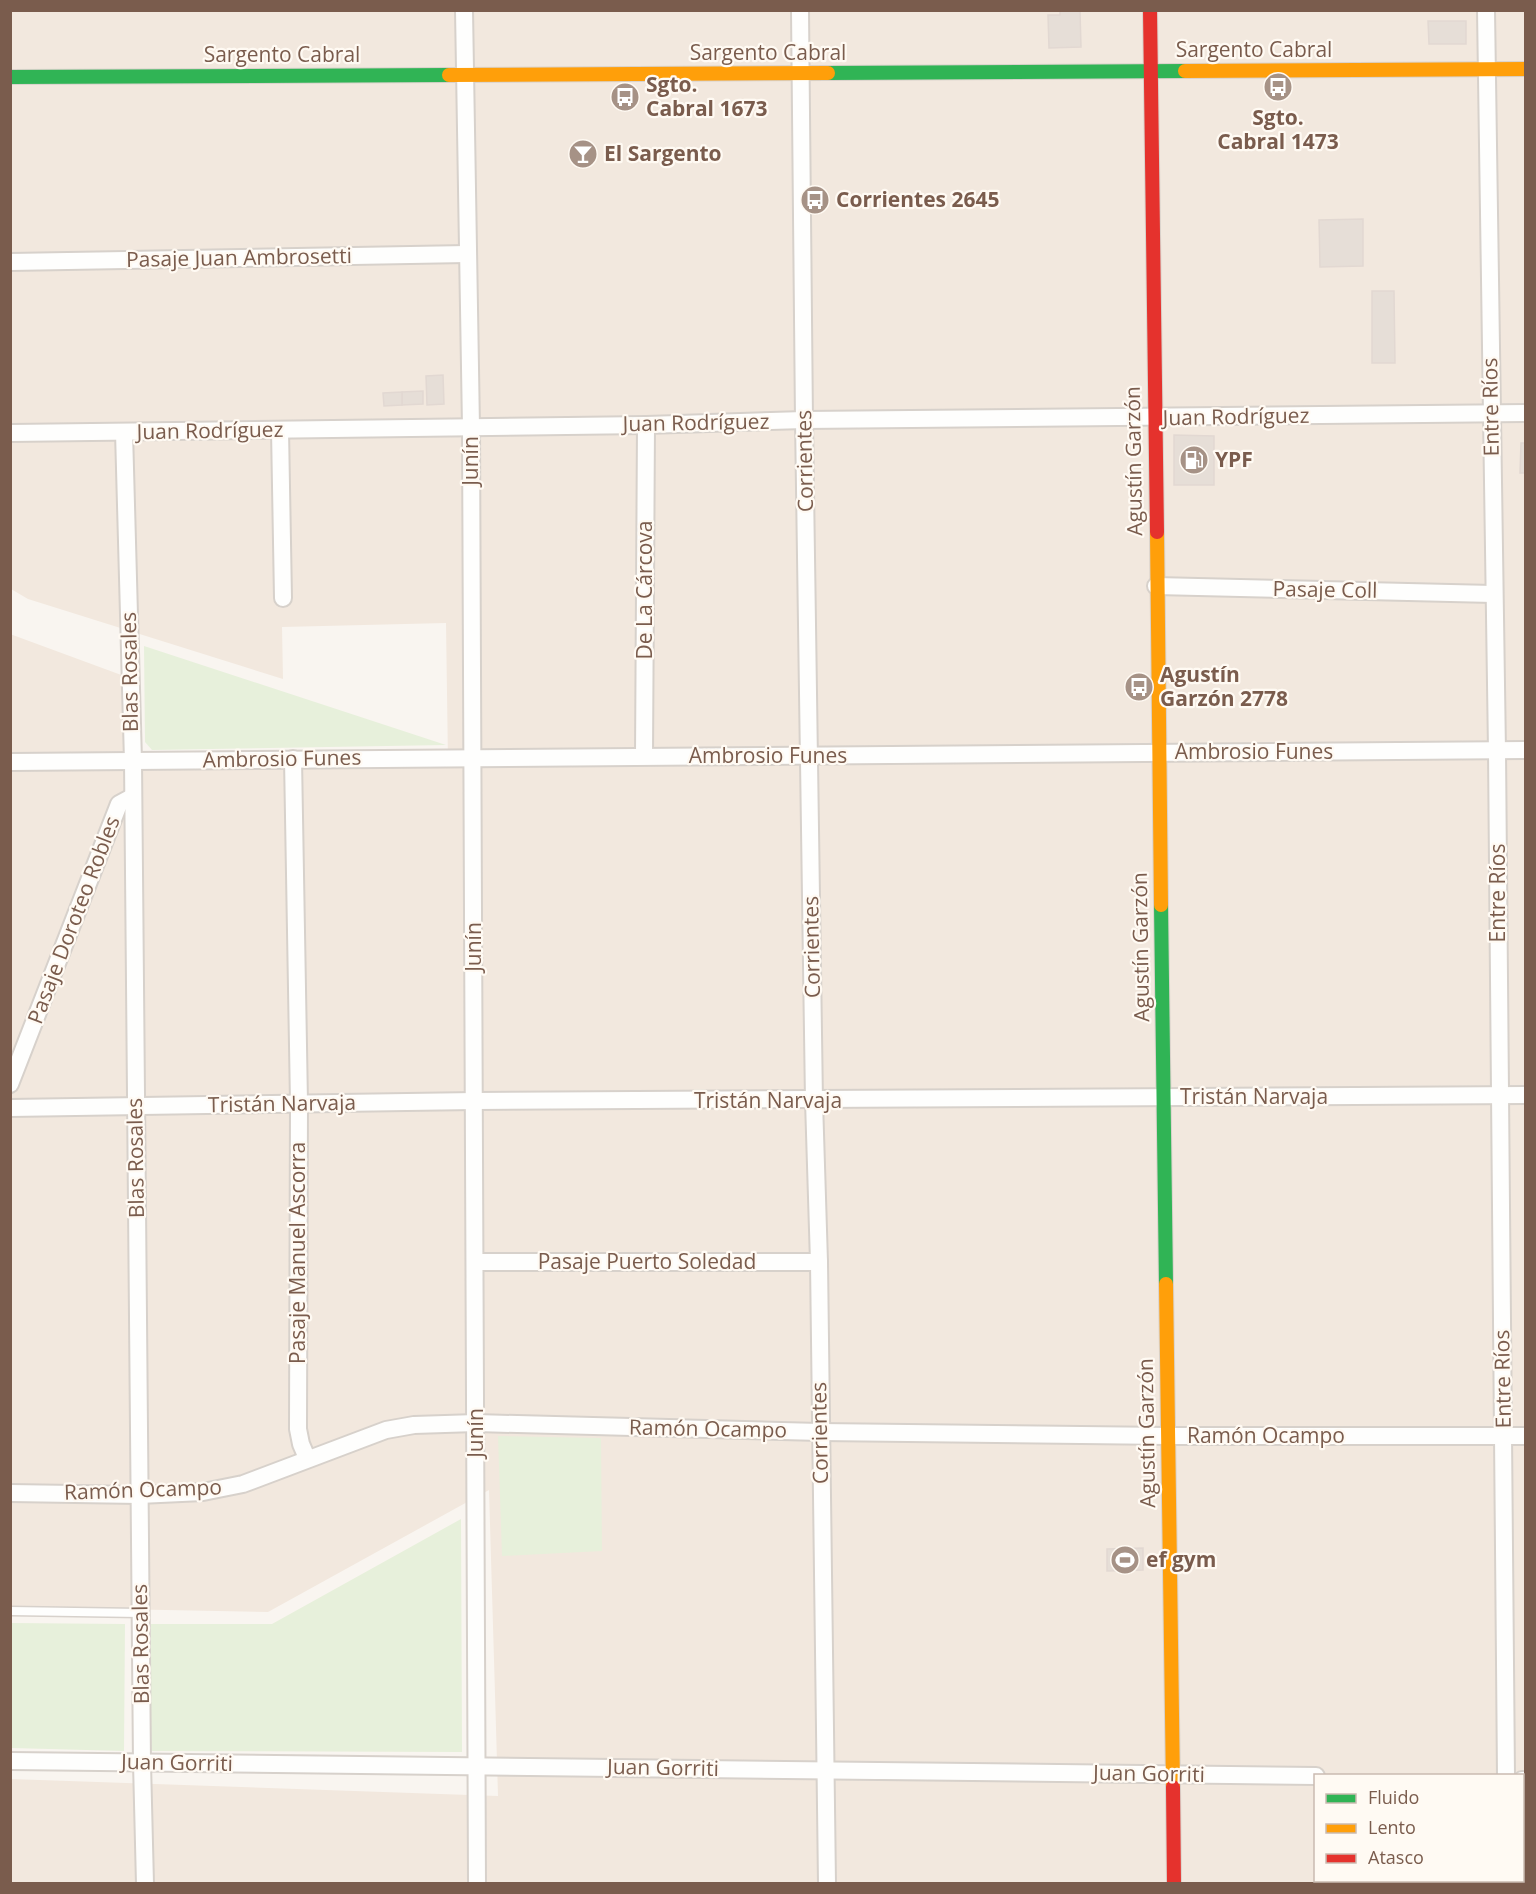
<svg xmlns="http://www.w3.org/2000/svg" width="1536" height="1894" font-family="'Open Sans',sans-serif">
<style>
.residential{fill:#f2e8de;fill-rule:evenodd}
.green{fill:#e7f0db}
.building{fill:#e6ded7;stroke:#e2d8d2;stroke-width:1.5}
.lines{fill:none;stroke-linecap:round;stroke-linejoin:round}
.lane-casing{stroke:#d7d1cb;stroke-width:11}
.street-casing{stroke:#d7d1cb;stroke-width:20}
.fast-casing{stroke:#d9d2cb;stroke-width:16}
.slow-casing{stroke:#d9d2cb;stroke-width:16}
.jam-casing{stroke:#d9d2cb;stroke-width:16}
.lane{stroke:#fefefd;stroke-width:8}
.street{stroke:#fefefd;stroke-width:16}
.fast{stroke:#30b455;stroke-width:14}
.slow{stroke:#ff9f0a;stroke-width:14}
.jam{stroke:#e5322d;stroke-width:14}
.labels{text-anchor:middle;stroke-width:4.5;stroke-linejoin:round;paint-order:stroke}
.street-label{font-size:21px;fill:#7a5c4d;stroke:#fffaf3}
.poi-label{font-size:21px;font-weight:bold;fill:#7a5c4d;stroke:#fffaf3;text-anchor:start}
</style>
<rect width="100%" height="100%" fill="#f9f5f0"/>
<!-- residential -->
<path class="residential" d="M11,11H1525V1883H11V1779L498,1796L489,1490L268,1612L11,1607L10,634L124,676L125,766L448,763L446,623L282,627L283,679L28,599L11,589ZM1316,1776H1522V1880H1316Z"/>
<!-- green -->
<g class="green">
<polygon points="144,646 446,745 152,750 145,742"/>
<polygon points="498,1436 601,1438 602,1551 502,1556"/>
<polygon points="461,1519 462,1752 151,1751 151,1624 272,1624"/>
<polygon points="11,1623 125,1624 124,1751 11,1748"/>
</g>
<!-- building -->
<g class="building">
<polygon points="1060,10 1108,10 1080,11 1081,47 1049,48 1048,15 1060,15"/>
<polygon points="1428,21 1466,21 1466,44 1429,44"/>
<polygon points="1363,219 1363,266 1320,267 1319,220"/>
<polygon points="1372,291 1394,291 1395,363 1372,363"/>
<polygon points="443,375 444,404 427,405 426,376"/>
<polygon points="423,391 423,404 402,405 402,392"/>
<polygon points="402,392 402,405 384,406 383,393"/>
<polygon points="1174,435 1214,436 1214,485 1174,485"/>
<polygon points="1521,443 1526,443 1526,473 1520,473"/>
<polygon points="1143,1548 1143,1570 1107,1571 1107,1549"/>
</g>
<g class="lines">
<!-- lane casing -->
<g class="lane-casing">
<polyline id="lane" points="10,1611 140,1613"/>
</g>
<!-- street casing -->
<g class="street-casing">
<g id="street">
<polyline points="464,10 471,427 477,1884"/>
<polyline points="800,10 804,420 814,1101 819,1262 827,1884"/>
<polyline points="1486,10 1497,751 1506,1776"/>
<polyline points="10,262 467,254"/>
<polyline points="280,430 283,598"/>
<polyline points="124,432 133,761 142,1763 145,1884"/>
<polyline points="10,433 646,425 804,420 1526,413"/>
<polyline points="1156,586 1493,594"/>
<polyline points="644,756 646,425"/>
<polyline points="293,759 299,1103 298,1429 301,1444 307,1458"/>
<polyline points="10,762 1526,750"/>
<polyline points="10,1084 119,804 132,797"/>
<polyline points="10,1108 475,1101 1526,1095"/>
<polyline points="475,1262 819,1262"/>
<polyline points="10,1493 139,1495 203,1492 243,1484 386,1430 414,1425 476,1423 820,1432 1168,1436 1526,1436"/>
<polyline points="10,1761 1316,1776"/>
<polyline points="1522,1780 1526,1780"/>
<polyline points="1509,1880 1509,1884"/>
</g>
</g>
<!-- fast casing -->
<g class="fast-casing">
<g id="fast">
<polyline points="828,73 1185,71"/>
<polyline points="10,77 449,75"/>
<polyline points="1161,905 1166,1284"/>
</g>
</g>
<!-- slow casing -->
<g class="slow-casing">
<g id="slow">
<polyline points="1185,71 1526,69"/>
<polyline points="449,75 828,73"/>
<polyline points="1157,532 1161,905"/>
<polyline points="1166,1284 1173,1787"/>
</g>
</g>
<!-- jam casing -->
<g class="jam-casing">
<g id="jam">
<polyline points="1150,10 1157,532"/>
<polyline points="1173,1787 1174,1884"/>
</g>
</g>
<!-- lane -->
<use href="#lane" class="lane"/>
<!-- street -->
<use href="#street" class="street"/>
<!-- fast -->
<use href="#fast" class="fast"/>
<!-- slow -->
<use href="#slow" class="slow"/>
<!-- jam -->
<use href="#jam" class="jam"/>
</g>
<!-- icons -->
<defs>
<g id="bus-disc" transform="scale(1.5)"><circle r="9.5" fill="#a69286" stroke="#fffaf3"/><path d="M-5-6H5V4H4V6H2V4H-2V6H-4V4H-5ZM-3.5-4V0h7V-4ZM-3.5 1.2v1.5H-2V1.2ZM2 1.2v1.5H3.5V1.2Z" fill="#fff"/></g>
<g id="bar-disc" transform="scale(1.5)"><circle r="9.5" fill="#a69286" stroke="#fffaf3"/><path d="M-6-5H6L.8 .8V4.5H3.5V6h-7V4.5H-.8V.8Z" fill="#fff"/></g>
<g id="fuel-disc" transform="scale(1.5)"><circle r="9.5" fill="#a69286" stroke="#fffaf3"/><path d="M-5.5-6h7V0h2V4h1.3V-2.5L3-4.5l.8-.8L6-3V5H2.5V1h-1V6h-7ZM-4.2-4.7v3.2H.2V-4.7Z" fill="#fff"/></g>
<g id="stadium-disc" transform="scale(1.5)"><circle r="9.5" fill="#a69286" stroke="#fffaf3"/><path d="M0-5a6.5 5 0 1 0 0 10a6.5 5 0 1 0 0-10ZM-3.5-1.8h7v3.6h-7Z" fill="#fff"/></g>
</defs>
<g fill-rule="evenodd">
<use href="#bus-disc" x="1278" y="87"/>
<use href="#bus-disc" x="625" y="97"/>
<use href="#bar-disc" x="583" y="154"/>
<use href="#bus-disc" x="815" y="200"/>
<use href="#fuel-disc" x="1194" y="460"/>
<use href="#bus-disc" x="1139" y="687"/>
<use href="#stadium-disc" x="1125" y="1560"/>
</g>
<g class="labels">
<!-- street labels -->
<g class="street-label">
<text x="1254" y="57">Sargento Cabral</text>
<text x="768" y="60">Sargento Cabral</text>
<text x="282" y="62">Sargento Cabral</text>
<text transform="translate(239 258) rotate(-1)" y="7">Pasaje Juan Ambrosetti</text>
<text transform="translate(1491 407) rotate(-91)" y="7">Entre Ríos</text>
<text transform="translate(1236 417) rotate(-1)" y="7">Juan Rodríguez</text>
<text transform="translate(696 423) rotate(-1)" y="7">Juan Rodríguez</text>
<text transform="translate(210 431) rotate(-1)" y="7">Juan Rodríguez</text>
<text transform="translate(471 461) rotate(-90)" y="7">Junín</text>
<text transform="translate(805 461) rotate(-91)" y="7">Corrientes</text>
<text transform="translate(1134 461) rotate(-91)" y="7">Agustín Garzón</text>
<text transform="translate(645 590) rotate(-90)" y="7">De La Cárcova</text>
<text transform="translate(1325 590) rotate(1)" y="7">Pasaje Coll</text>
<text transform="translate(130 672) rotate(-91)" y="7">Blas Rosales</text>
<text x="1254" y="759">Ambrosio Funes</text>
<text x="768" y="763">Ambrosio Funes</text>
<text transform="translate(282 759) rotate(-1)" y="7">Ambrosio Funes</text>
<text transform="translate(1498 893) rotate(-90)" y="7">Entre Ríos</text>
<text transform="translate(74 920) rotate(-69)" y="7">Pasaje Doroteo Robles</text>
<text transform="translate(474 947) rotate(-90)" y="7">Junín</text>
<text transform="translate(812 947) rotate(-91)" y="7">Corrientes</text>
<text transform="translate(1141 947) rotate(-91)" y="7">Agustín Garzón</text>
<text x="1254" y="1104">Tristán Narvaja</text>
<text x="768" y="1108">Tristán Narvaja</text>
<text transform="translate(282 1104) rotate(-1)" y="7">Tristán Narvaja</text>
<text transform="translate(136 1158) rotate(-91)" y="7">Blas Rosales</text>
<text transform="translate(298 1253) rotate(-90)" y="7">Pasaje Manuel Ascorra</text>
<text x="647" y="1269">Pasaje Puerto Soledad</text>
<text transform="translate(1503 1379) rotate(-91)" y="7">Entre Ríos</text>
<text transform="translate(708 1429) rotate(1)" y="7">Ramón Ocampo</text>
<text transform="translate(476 1433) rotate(-90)" y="7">Junín</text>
<text transform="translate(820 1433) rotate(-91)" y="7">Corrientes</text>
<text transform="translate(1147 1433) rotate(-91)" y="7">Agustín Garzón</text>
<text x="1266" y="1443">Ramón Ocampo</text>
<text transform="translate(143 1490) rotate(-2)" y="7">Ramón Ocampo</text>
<text transform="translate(141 1644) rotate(-91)" y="7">Blas Rosales</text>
<text transform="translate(177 1763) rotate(1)" y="7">Juan Gorriti</text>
<text transform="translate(663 1768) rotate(1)" y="7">Juan Gorriti</text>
<text transform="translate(1149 1774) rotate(1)" y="7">Juan Gorriti</text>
</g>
<!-- poi labels -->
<g class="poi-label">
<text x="646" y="92">Sgto.<tspan x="646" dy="24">Cabral 1673</tspan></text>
<text x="1278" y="125" text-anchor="middle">Sgto.<tspan x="1278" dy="24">Cabral 1473</tspan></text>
<text x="604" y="161">El Sargento</text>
<text x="836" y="207">Corrientes 2645</text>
<text x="1215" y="467">YPF</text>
<text x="1160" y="682">Agustín<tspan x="1160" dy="24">Garzón 2778</tspan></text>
<text x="1146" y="1567">ef gym</text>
</g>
</g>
<!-- border -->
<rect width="1536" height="1894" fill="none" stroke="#7a5c4d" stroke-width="24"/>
<!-- legend -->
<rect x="1314" y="1774" width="210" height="108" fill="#fffaf3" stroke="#cabbb1" stroke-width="1.5"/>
<rect x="1326" y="1794" width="30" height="9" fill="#30b455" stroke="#cabbb1" stroke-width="1.5"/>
<text x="1368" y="1804" font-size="18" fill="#7a5c4d">Fluido</text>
<rect x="1326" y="1824" width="30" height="9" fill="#ff9f0a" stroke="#cabbb1" stroke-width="1.5"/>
<text x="1368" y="1834" font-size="18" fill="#7a5c4d">Lento</text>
<rect x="1326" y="1854" width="30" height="9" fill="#e5322d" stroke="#cabbb1" stroke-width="1.5"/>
<text x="1368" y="1864" font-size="18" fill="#7a5c4d">Atasco</text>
</svg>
